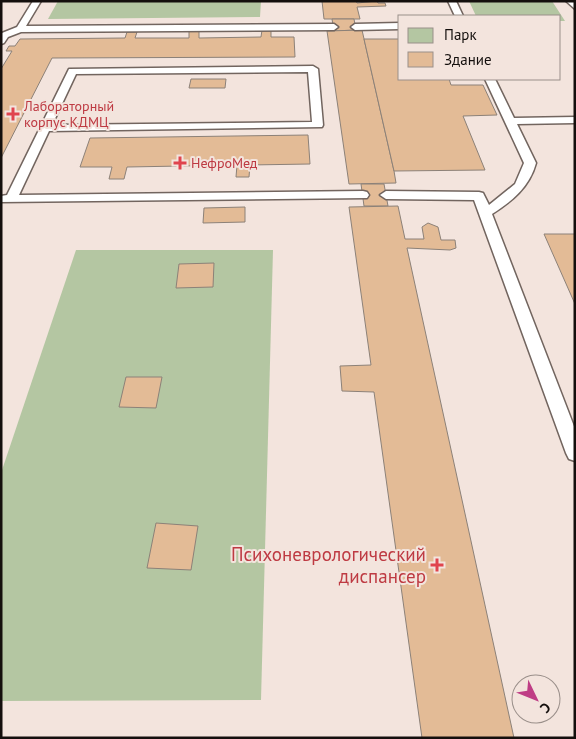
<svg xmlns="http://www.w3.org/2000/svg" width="576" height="739" font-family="'PT Sans',sans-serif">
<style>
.green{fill:#b4c6a2}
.building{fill:#e3bb96;stroke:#8c8178}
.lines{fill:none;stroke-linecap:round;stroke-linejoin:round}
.service-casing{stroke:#72655f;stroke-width:3}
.service{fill:#fff;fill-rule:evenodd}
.health-dot{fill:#e0444e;stroke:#f3e4dd;stroke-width:2}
.labels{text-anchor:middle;stroke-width:4;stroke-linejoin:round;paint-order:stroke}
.far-health-label{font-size:14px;fill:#be3a42;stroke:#f3e4dd;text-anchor:start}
.near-health-label{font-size:19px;fill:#be3a42;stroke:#f3e4dd;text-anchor:end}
</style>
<rect width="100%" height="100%" fill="#f3e4dd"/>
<!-- green -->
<g class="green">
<polygon points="58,1 261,1 260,17 48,19"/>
<polygon points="469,1 552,1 565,21 560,21 560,16 476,16"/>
<polygon points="76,250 273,250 261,700 1,701 1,473"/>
</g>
<!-- building -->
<g class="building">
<polygon points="322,1 356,1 357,3 377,1 378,3 385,3 386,6 357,7 360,19 324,19"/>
<polygon points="332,19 354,19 356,30 334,31"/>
<polygon points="262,30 271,30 271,37 294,37 295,57 52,58 1,158 1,69 12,51 6,51 9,46 15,46 20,39 125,38 127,32 137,32 135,38 189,38 189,31 199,31 199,38 261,37"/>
<polygon points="362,30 394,171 396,183 349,184 327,31"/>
<polygon points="364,39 400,39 400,79 449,79 451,85 483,85 497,115 463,116 485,170 394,171"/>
<polygon points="191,79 226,79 225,88 189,88"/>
<polygon points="308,135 310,164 250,165 249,177 236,177 237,165 127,167 124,179 109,179 112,167 80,167 90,138"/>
<polygon points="361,184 384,184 388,206 364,206"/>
<polygon points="398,206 405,239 424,239 422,227 428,223 438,227 441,240 455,240 456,248 450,250 407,248 514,738 422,738 374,392 342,391 340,366 371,365 349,207"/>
<polygon points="245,207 245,222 203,223 204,208"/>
<polygon points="544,234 575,234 575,304"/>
<polygon points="214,263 213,287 176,288 179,264"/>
<polygon points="126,377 162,377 156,408 119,407"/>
<polygon points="156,523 198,526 191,570 147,568"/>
</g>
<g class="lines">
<!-- service casing -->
<g class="service-casing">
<g id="service">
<polygon points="33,1 41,1 26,26 334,24 338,27 334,30 21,32 8,37 4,43 1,44 2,33 17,27"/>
<polygon points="448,1 456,1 463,16 455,16"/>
<polygon points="566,1 575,1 575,9"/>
<polygon points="400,23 400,29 355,30 351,27 355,24"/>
<path d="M313,66L318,69L323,125L322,127L49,131L19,195L363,191L367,192L369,195L367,198L1,202V196L7,195L69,69ZM308,72L312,122L52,125L76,74Z"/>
<path d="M485,79H495L514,118L575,117V123L517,124L536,163C529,188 512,201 492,214L575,429V461L569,459L566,453L474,200L386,199L380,195L386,191L479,192L483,193L489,205L515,184L524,163Z"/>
</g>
</g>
<!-- service -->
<use href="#service" class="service"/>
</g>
<!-- markers -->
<g class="health-dot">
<path d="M10.5 106.5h5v5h5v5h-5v5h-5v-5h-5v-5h5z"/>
<path d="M177.5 155.5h5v5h5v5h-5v5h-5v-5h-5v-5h5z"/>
<path d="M434.5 557.5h5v5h5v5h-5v5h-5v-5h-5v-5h5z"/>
</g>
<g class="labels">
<!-- far-health labels -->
<g class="far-health-label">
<text x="24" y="111">Лабораторный<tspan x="24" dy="16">корпус КДМЦ</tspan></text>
<text x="191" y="168">НефроМед</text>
</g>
<!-- near-health labels -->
<g class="near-health-label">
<text x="426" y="561">Психоневрологический<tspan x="426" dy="22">диспансер</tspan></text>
</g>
</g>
<!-- border -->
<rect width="576" height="739" fill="none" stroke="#140f0d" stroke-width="5"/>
<!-- legend -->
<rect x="398" y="15" width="162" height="65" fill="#f3e4dd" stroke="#9a8f8a"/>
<rect x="408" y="28" width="25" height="15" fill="#b4c6a2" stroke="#9a8f8a"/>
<text x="444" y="40" font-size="15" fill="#140f0d">Парк</text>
<rect x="408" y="52" width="25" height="15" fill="#e3bb96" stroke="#9a8f8a"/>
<text x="444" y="65" font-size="15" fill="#140f0d">Здание</text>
<!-- north arrow -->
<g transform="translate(536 699) rotate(133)"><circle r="24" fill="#f3e4dd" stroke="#9a8f8a"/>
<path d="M0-4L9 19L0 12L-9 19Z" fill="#bf3d85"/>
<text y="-8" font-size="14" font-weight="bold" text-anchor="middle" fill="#140f0d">С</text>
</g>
</svg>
